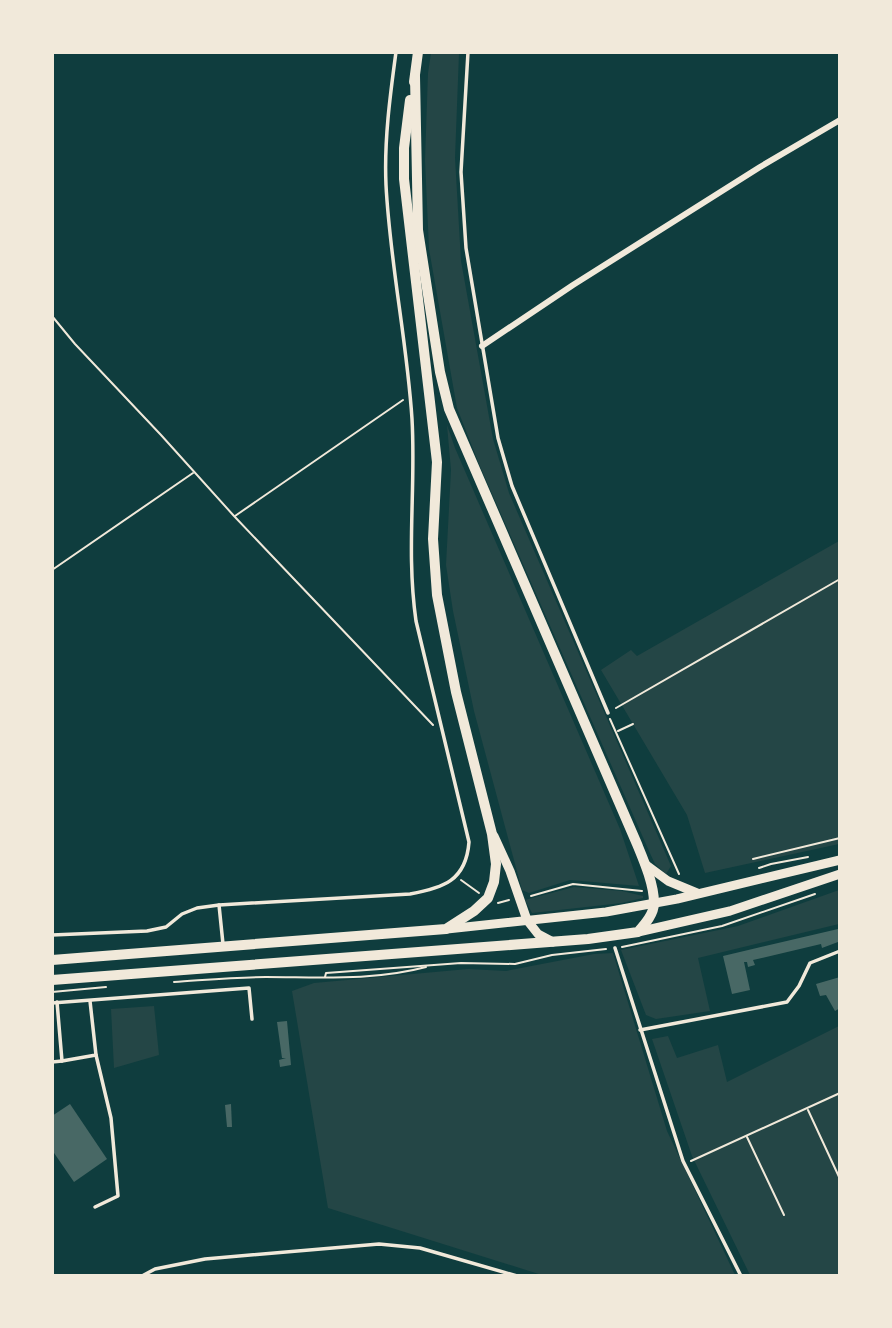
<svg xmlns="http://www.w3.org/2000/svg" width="892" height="1328" font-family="Karla,sans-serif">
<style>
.green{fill:#244646}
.building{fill:#486865}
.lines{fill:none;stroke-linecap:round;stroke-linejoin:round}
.path{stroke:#f1e9da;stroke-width:2}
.service{stroke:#f1e9da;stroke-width:3.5}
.minor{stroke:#f1e9da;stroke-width:6}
.secondary{stroke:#f1e9da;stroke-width:9}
.primary{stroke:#f1e9da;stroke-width:10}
</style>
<rect width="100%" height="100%" fill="#0f3d3e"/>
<!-- green -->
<g class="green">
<polygon points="431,53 459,53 455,158 461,261 493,439 509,493 671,866 666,874 655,864 649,851 479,464 457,408 429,249 425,160 428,73"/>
<polygon points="447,425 455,448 620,829 639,886 570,880 529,893 522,890 474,711 453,611 446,565 451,470"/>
<polygon points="839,541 839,844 705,873 687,815 601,670 631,650 637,656"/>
<polygon points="574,887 622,891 643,896 643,898 622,903 532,913 525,900"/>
<polygon points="839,890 839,924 698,958 710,1011 656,1019 646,1015 621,950 738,926"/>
<polygon points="613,953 667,1131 735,1275 542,1275 328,1208 292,991 314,983 468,969 506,971 594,954"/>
<polygon points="154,1006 159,1055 114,1068 111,1009"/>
<polygon points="839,1026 839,1275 750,1275 692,1156 652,1039 668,1036 677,1058 718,1045 727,1082"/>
</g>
<!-- building -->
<g class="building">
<polygon points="838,929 838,942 822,948 821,944 753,960 755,965 748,967 747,962 744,962 750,990 732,994 723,956"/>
<polygon points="840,977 840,1008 835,1011 826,995 820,996 816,984"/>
<polygon points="287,1021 291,1065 280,1067 279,1060 286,1058 282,1058 277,1022"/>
<polygon points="70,1104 107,1159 74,1182 52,1150 52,1116"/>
<polygon points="231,1104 232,1127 227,1127 225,1105"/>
</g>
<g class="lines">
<!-- path -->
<g class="path">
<polyline points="52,316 75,344 161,435 234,516 433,725"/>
<polyline points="235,516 403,400"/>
<polyline points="52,570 193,473"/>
<polyline points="616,708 840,579"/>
<polyline points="610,719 679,874"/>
<polyline points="618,731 633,724"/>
<polyline points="753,859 840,838"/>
<polyline points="759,868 771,864 808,857"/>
<polyline points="461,880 479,893"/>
<polyline points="531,896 573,884 642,891"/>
<polyline points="498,903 509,900"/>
<polyline points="622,947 722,926 815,894"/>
<polyline points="325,977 326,973 461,963 515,964 552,955 606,949"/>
<path d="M174,982C205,980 235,977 266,977C319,977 374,981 426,967"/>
<polyline points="52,992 106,987"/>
<polyline points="808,1110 840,1179"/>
<polyline points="747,1137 784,1215"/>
<polyline points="691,1161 840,1093"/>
</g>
<!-- service -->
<g class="service">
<polyline points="468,52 461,172 466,248 498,438 512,486 608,713"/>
<polyline points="219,905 223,944"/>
<path d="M52,935L147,931L166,927L182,914L197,908L219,905L410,894C443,888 466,881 469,842L416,621C406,551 416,488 412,419C407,341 390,264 386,185C384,141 390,96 396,52"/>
<polyline points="615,948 683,1161 741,1276"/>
<polyline points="57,1002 62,1061 96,1055 90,1001"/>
<polyline points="52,1003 249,988 252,1019"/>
<polyline points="640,1030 787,1002 799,986 810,963 840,951"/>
<polyline points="52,1062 62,1061"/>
<polyline points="95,1207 118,1196 111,1118 96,1055"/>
<polyline points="142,1276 155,1269 205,1259 379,1244 420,1248 517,1276"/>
</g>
<!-- minor -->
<polyline class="minor" points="482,346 573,285 760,167 840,120"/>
<!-- secondary -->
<g class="secondary">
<polyline points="494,836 510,871 527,920 538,934 553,942"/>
<polyline points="645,864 668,881 697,893"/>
<polyline points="447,929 606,912 677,899 840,860"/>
<polyline points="638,932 730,911 840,874"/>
</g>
<!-- primary -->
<g class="primary">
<polyline points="414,82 418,52"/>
<polyline points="52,960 446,929 474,911 488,898 494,882 496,864 492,834 456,692 437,595 433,539 437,462 404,179 404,148 410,100"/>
<path d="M52,980L588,939L638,932C645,924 654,914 654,903C654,884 644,861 637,844L449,409L440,372L418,230L415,76"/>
</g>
</g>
<!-- border -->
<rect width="892" height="1328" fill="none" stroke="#f1e9da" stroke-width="108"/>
</svg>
